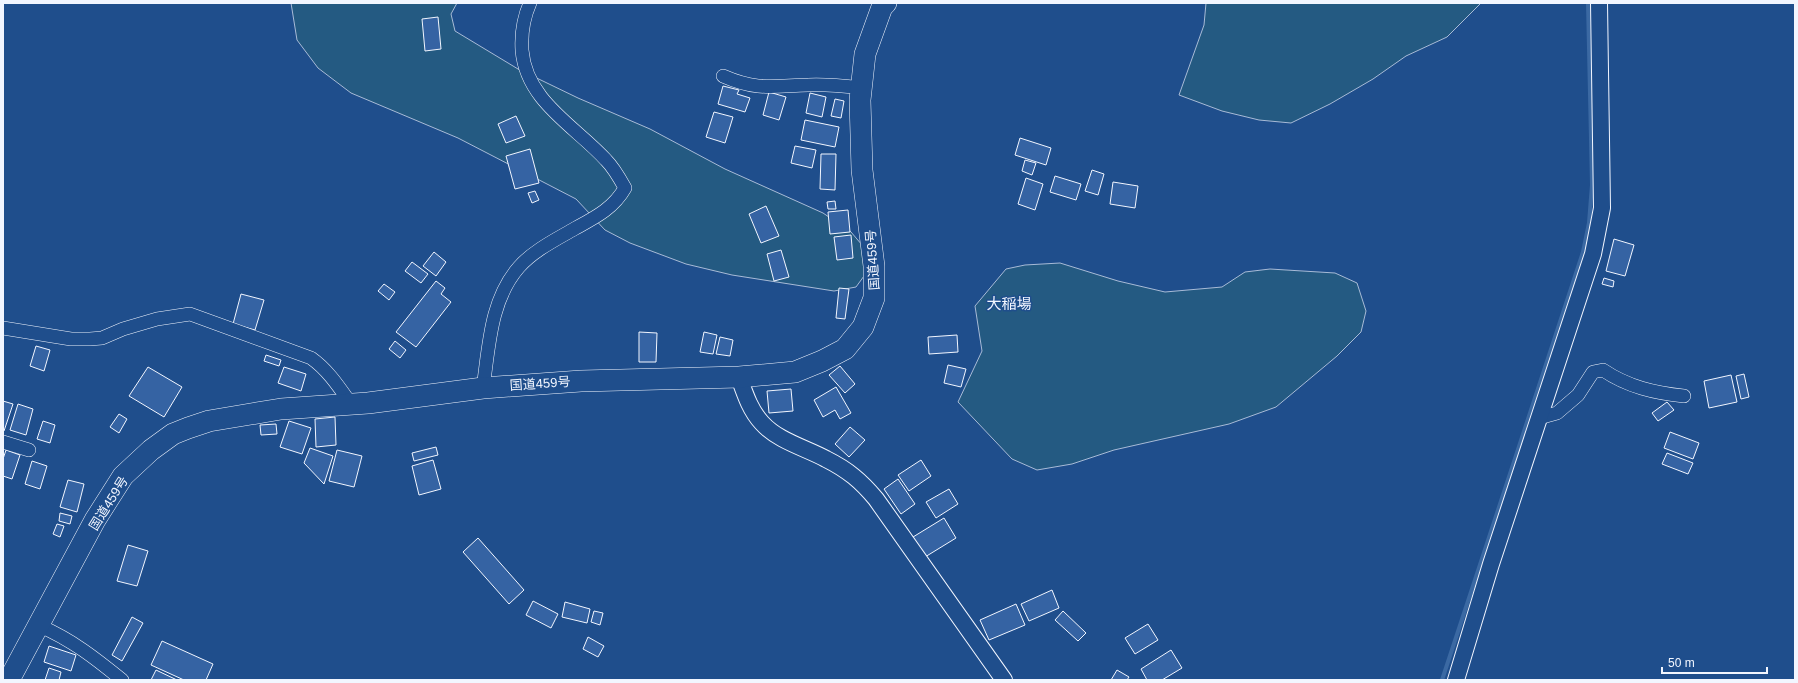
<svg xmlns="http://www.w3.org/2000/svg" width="1798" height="683" font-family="Arial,'Noto Sans JP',sans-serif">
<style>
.green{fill:#245a82;stroke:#a8bbd7}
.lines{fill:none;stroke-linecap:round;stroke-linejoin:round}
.stream{stroke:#3b69a3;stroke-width:4}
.building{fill:#3563a3;stroke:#f2f6ff}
.minor-casing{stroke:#f2f6ff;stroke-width:14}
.tertiary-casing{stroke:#f2f6ff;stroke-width:18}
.trunk-casing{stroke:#f2f6ff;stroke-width:22}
.minor{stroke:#1f4e8c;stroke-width:13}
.tertiary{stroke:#1f4e8c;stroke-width:16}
.trunk{stroke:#1f4e8c;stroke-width:21}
.labels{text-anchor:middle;stroke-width:3;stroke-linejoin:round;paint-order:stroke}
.street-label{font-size:13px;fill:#f2f6ff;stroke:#1f4e8c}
.quarter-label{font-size:15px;fill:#f2f6ff;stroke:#1f4e8c}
</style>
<rect width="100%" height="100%" fill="#1f4e8c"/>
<!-- green -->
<g class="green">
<polygon points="291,3 457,3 451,14 455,31 518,69 578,98 650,129 725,169 823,213 851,232 868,252 864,276 856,287 834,291 732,275 686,264 630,243 605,230 576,199 458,138 351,93 318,68 297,40"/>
<polygon points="1206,3 1481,3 1447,37 1406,56 1373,79 1330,104 1291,123 1259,120 1222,111 1179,95 1204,25"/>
<polygon points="1060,263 1118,281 1165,292 1222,287 1245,272 1270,269 1335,273 1357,283 1366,311 1361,332 1337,356 1276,407 1229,424 1114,450 1072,464 1037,470 1012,459 958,402 982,351 975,306 1006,269 1025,265"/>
</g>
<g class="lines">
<!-- stream -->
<polyline class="stream" points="1442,680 1583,252 1589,223 1592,185 1588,3"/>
</g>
<!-- building -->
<g class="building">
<polygon points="438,17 441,49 425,51 422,19"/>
<polygon points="723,86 739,90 737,94 750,98 745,112 718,104"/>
<polygon points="769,92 786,97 779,120 763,115"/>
<polygon points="810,93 826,97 822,117 806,113"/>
<polygon points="835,99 844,101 841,118 831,116"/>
<polygon points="714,112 733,117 725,143 706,137"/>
<polygon points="516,116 525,136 506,143 498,124"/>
<polygon points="805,120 839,127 835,147 801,140"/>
<polygon points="1020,138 1051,148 1046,165 1015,155"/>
<polygon points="795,146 816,150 812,168 791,163"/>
<polygon points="530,149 539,183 515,189 506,156"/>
<polygon points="821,154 836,154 835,190 820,189"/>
<polygon points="1025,160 1036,163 1032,175 1022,171"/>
<polygon points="1092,170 1104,174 1098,195 1085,191"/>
<polygon points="1055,176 1081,184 1076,200 1050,192"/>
<polygon points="1026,178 1043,184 1035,210 1018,204"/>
<polygon points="1113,182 1138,186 1135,208 1110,204"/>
<polygon points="535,191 539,200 532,203 528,193"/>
<polygon points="835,201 836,209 828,209 827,202"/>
<polygon points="766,206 779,236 761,243 749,214"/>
<polygon points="848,210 850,232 830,234 828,212"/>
<polygon points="851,235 853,258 837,260 834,237"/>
<polygon points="1614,239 1634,245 1625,276 1606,271"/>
<polygon points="781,250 789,277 774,281 767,254"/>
<polygon points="434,252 446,262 436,276 423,266"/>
<polygon points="412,262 428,274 421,283 405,271"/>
<polygon points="1604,278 1614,281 1613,287 1602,284"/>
<polygon points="436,281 445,288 441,294 451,302 416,347 396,332"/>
<polygon points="384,284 395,292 389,300 378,291"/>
<polygon points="839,288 849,289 845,319 836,318"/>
<polygon points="241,294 264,300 255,330 233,324"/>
<polygon points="639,332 657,333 656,362 639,362"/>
<polygon points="704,332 717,335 713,354 700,352"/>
<polygon points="957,335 958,352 929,354 928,337"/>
<polygon points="720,337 733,340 730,356 716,354"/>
<polygon points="395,341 406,350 400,358 389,349"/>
<polygon points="36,346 50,350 44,371 30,366"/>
<polygon points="266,355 281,360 279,366 264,361"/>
<polygon points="948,365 966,369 961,387 944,383"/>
<polygon points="840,366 855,384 845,393 829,375"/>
<polygon points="148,367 182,387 164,417 129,396"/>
<polygon points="284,367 306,374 301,391 278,383"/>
<polygon points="1744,374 1749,397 1741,399 1736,376"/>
<polygon points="1731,375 1737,402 1709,408 1704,381"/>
<polygon points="836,387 851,413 840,419 835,410 823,417 814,400"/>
<polygon points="791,389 793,411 769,413 767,391"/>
<polygon points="3,401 13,404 4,431 3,430"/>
<polygon points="1667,402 1674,410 1658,421 1652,413"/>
<polygon points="18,404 33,409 26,435 10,430"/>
<polygon points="119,414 127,419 119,433 110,427"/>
<polygon points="335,417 336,445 316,447 315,419"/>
<polygon points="43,421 55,425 50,443 37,439"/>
<polygon points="289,421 311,428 302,454 280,447"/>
<polygon points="276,424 277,434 261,435 260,425"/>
<polygon points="850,427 865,440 849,457 835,444"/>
<polygon points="1670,432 1699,443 1693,459 1664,448"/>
<polygon points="436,447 438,455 414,461 412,453"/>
<polygon points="310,448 333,456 324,484 304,463"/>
<polygon points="6,450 20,455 12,479 3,476 3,459"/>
<polygon points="337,450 362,456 354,487 329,481"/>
<polygon points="1667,453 1693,463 1688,474 1662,464"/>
<polygon points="433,460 441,489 419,495 412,466"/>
<polygon points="921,460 931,476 909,491 898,475"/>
<polygon points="32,461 47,466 40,489 25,484"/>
<polygon points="898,479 915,504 901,514 884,489"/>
<polygon points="68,480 84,484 77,512 60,507"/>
<polygon points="949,489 958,504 936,518 926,502"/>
<polygon points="60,513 72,516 70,524 59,521"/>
<polygon points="944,518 956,538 925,557 913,537"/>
<polygon points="57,524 64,526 60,537 53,534"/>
<polygon points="478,538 524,590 509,604 463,552"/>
<polygon points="128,545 148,551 137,586 117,581"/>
<polygon points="1052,590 1059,608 1029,621 1021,604"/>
<polygon points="533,601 558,614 551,628 526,615"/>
<polygon points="565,602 590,609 587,623 562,617"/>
<polygon points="1016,604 1025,625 989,640 980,620"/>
<polygon points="594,611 603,613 600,625 591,622"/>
<polygon points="1063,611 1086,633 1078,641 1055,620"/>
<polygon points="132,617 143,623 122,661 112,655"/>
<polygon points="1148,624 1158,640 1135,654 1125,638"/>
<polygon points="588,637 604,646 598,657 583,649"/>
<polygon points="162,641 213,664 206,680 184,680 151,665"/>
<polygon points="49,646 76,655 71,671 44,662"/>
<polygon points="1171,650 1182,668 1162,680 1147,680 1141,669"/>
<polygon points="49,668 61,672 59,680 45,680"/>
<polygon points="156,670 177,680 151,680"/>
<polygon points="1117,670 1129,677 1127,680 1111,680"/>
</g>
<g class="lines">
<!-- minor casing -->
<g class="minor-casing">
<g id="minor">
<path d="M723,76C757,91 774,86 808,85C826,84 844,86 861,88"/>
<path d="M3,328L71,339H90L102,338L123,329L157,319L190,314L311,358C328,370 339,387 351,404"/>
<path d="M483,388C489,347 490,300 519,267C533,251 555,240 574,229C594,218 613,209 625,188C620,179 614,168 606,160C575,126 526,101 522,50C521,33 523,19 530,3"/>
<path d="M1539,418L1557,413L1578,395L1593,372L1603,370C1628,387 1655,393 1684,396"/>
<polyline points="3,442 29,450"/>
<path d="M40,626C72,640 95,658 122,680"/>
</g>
</g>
<!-- tertiary casing -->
<g class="tertiary-casing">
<g id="tertiary">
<path d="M739,377C745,394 750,410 762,423C778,441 806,448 826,459C848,470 861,481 876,499L1004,680"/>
<polyline points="1456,680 1491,564 1593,254 1602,208 1599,3"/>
</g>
</g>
<!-- trunk casing -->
<g class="trunk-casing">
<polyline id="trunk" points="9,680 95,520 123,476 151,450 173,434 188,428 209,421 281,409 368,403 483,388 581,381 739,377 795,372 822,361 845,349 863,327 874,298 874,266 862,170 860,100 865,54 882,7 886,3"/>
</g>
<!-- minor -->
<use href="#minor" class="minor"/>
<!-- tertiary -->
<use href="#tertiary" class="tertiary"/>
<!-- trunk -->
<use href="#trunk" class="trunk"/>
</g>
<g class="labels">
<!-- street labels -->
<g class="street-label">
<text transform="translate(872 260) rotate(-94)" y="5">国道459号</text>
<text transform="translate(540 383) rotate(-4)" y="5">国道459号</text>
<text transform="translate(108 503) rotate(-58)" y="5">国道459号</text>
</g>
<!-- quarter labels -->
<g class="quarter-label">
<text x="1009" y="309">大稲場</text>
</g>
</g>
<!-- border -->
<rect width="1798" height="683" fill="none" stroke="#f2f6ff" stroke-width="8"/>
<!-- scale -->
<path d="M1662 667v6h105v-6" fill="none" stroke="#f2f6ff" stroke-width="2"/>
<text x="1668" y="667" font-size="12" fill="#f2f6ff" stroke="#1f4e8c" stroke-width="3" paint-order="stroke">50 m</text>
</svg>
